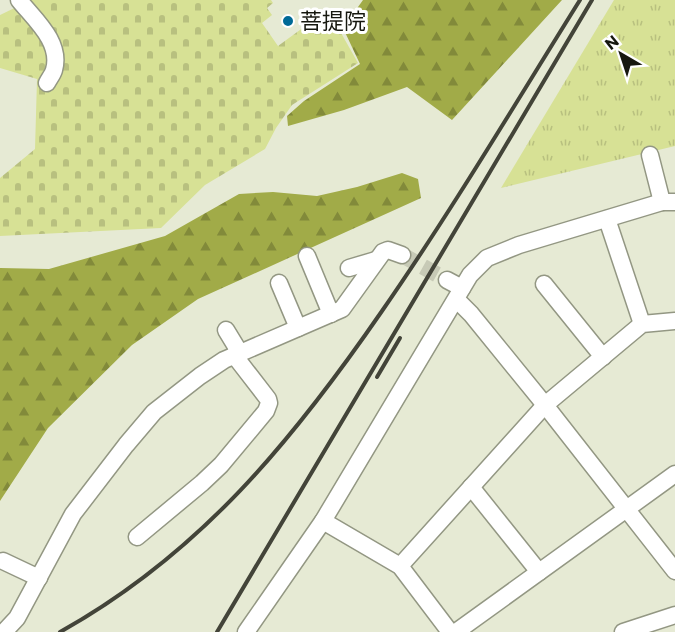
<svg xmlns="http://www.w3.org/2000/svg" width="675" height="632" font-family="Commissioner,'Noto Sans JP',sans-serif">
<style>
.forest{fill:url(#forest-firs)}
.cemetery{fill:url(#cemetery-stones)}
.park{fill:url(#park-tufts)}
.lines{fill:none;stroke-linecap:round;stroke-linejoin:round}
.minor-tunnel{stroke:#c7cab6;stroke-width:16;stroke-dasharray:16 8;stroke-linecap:butt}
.minor-casing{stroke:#939783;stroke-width:19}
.minor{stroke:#fff;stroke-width:16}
.rail{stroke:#434439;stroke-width:4}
.poi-dot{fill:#006a97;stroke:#fff;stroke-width:2}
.labels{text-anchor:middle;stroke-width:6;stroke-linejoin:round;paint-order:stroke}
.poi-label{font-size:22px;fill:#16170f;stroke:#fff;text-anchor:start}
</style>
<defs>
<pattern id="forest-firs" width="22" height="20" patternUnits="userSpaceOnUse" patternTransform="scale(1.5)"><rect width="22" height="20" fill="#a1ab48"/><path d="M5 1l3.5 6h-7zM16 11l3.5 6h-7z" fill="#828a3a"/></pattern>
<pattern id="cemetery-stones" width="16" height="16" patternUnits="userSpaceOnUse" patternTransform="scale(1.5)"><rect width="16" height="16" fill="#d7e195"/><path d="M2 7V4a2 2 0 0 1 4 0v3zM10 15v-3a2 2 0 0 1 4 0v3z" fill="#b8c07f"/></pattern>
<pattern id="park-tufts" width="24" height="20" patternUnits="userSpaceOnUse" patternTransform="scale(1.5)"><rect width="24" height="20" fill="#d7e195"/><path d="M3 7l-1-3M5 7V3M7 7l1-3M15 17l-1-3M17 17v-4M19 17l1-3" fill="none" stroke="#b8c07f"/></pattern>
</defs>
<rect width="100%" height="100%" fill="#e6ead4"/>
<!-- forest -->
<g class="forest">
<polygon points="363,0 562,0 452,120 407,87 344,110 288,126 287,116 304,101 360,64 343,28"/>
<polygon points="402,173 418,179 421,198 198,299 132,345 48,428 0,501 0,268 49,269 165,236 239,194 273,192 317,196 357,187"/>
</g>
<!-- cemetery -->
<polygon class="cemetery" points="27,0 271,0 273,3 267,8 272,15 262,23 278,46 315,19 332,17 358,63 292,105 276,128 265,149 205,185 161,228 0,236 0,178 35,149 37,79 0,68 0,15 27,2"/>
<!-- park -->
<polygon class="park" points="614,0 675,0 675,146 501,188"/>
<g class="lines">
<!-- minor-tunnel -->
<polyline class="minor-tunnel" points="402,255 447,280"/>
<!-- minor casing -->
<g class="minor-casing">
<g id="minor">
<path d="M19,0C34,19 62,42 54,70C53,74 49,79 47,83"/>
<polyline points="650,155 662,202"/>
<polyline points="607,219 642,324"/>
<polyline points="307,256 331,314"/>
<polyline points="349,268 376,260"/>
<polyline points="447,280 462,288"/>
<polyline points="279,283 298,328"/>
<polyline points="544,284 603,357"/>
<polyline points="457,300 471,314 545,405 675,571"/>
<polyline points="226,330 240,353"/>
<polyline points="471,487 539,572"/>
<polyline points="323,521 400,566 450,632"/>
<polyline points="137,537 202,483 221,465 266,411 269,403 268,399 234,355"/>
<polyline points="3,561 39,578"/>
<polyline points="400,566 545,405 642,324 675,321"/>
<polyline points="4,632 17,618 73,514 126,445 154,412 200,376 224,360 342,309 383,252 388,250 402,255"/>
<polyline points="246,632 323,521 470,275 487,258 519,245 662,202 675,202"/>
<polyline points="456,632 675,474"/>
<polyline points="623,632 675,615"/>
</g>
</g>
<!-- minor -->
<use href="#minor" class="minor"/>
<!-- rail -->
<g class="rail">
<polyline points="377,377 400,338"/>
<path d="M60,632C200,554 293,440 382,311C452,210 515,104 580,0"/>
<polyline points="217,632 592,0"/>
</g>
</g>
<!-- markers -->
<circle class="poi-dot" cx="288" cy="21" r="6"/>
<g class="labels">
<!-- poi labels -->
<g class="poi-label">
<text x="300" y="29">菩提院</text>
</g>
</g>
<!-- north arrow -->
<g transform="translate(621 54) rotate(321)" stroke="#ffffff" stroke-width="4.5" paint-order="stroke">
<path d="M0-4.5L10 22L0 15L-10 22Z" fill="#16170f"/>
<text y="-9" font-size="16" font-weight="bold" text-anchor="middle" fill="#16170f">N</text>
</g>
</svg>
